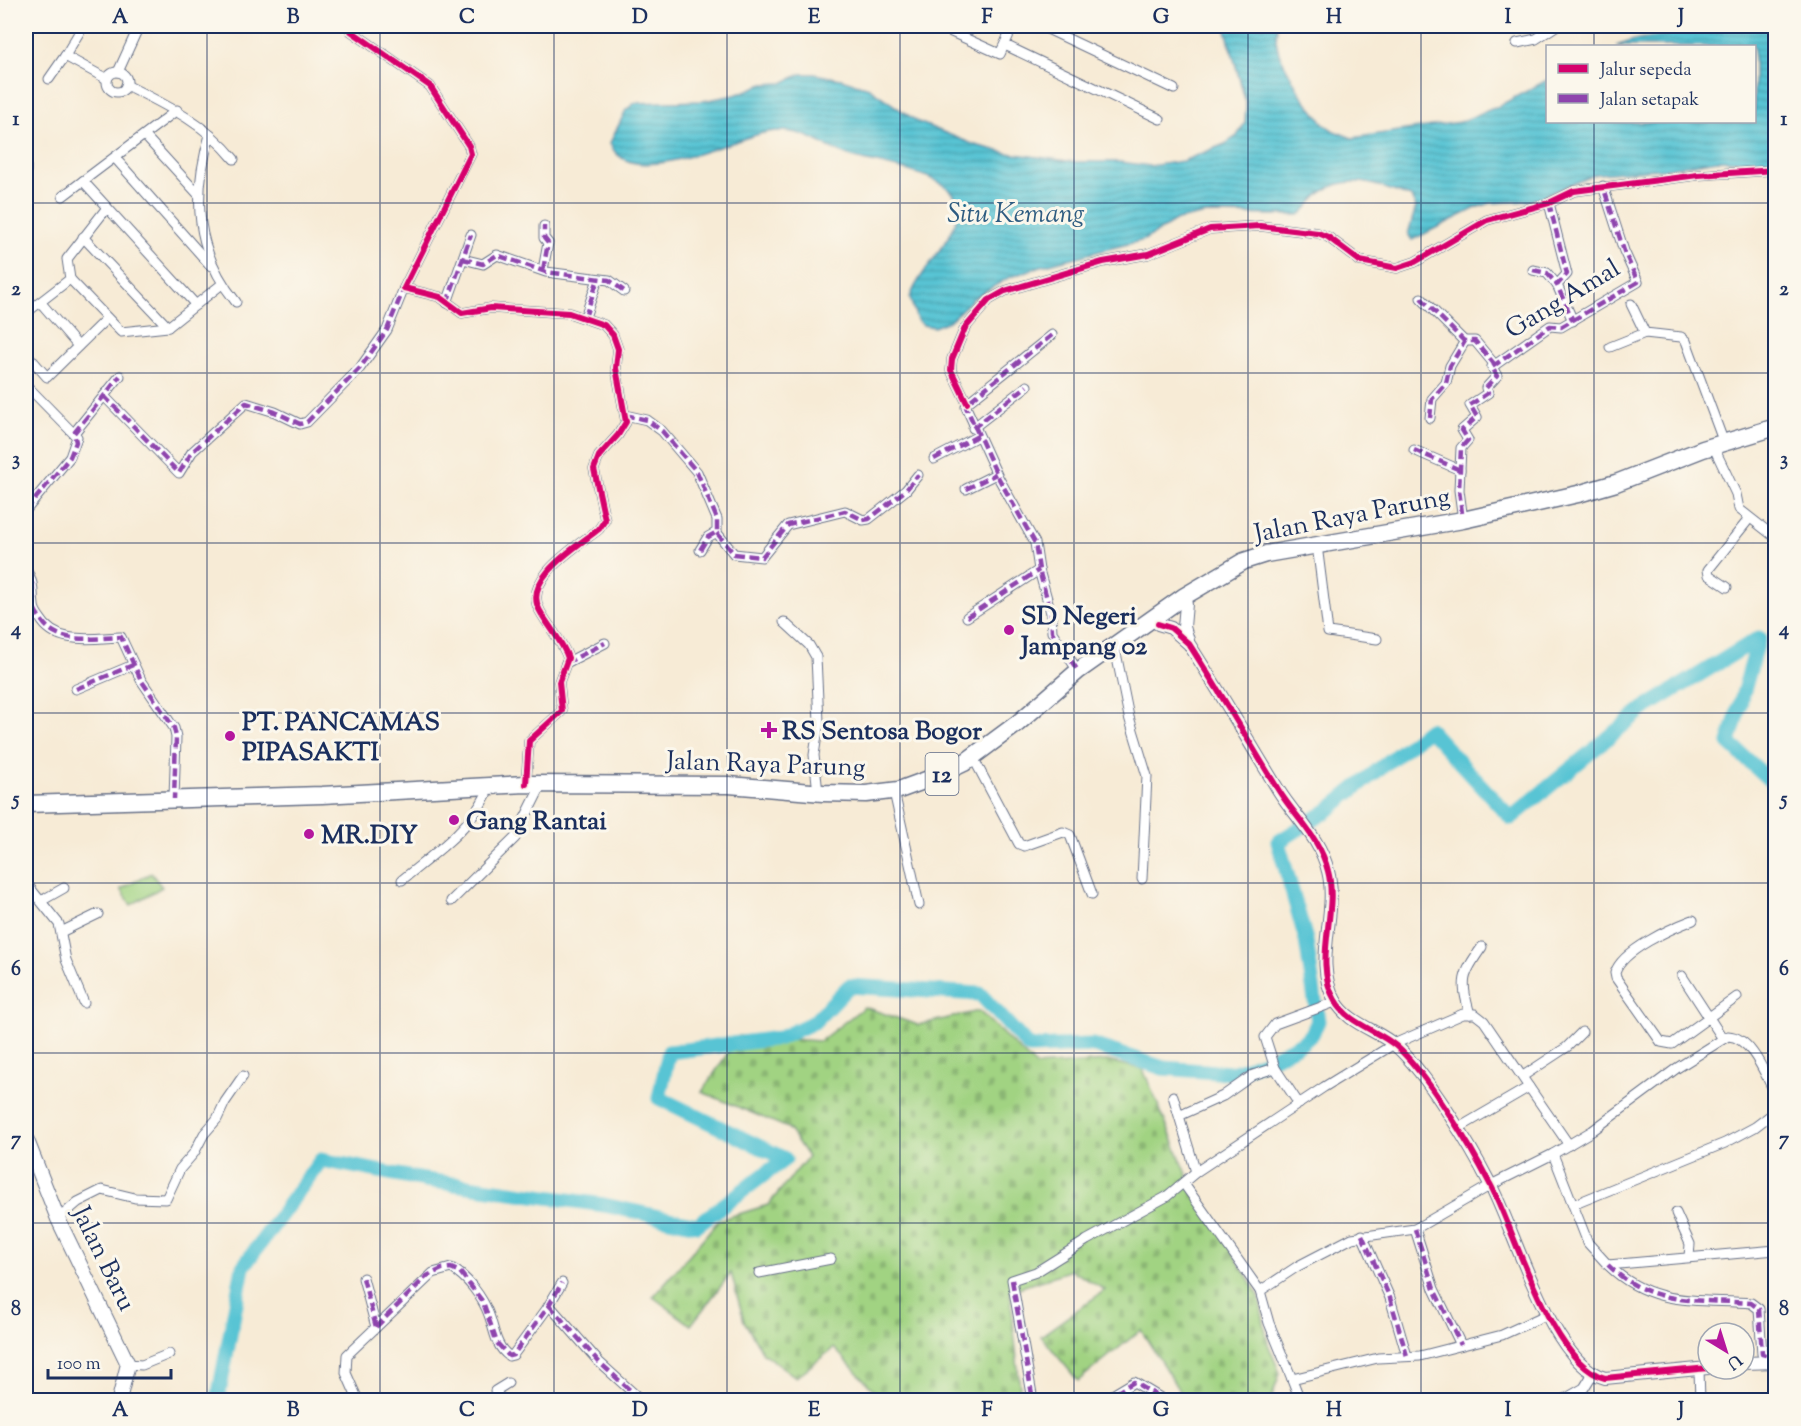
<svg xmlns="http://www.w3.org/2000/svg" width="1801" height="1426" font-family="'Sorts Mill Goudy',serif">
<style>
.grass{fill:#a1d382;stroke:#5e8170;stroke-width:1.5}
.cemetery{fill:url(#cemetery-stones);stroke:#5e8170;stroke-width:1.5}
.water{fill:url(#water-rules);stroke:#3a7a99;stroke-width:1.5}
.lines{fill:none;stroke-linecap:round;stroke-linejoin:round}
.river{stroke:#59c4d4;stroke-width:15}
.minor-casing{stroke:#687188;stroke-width:11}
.tertiary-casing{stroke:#687188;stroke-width:14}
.secondary-casing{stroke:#687188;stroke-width:16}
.trunk-casing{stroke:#687188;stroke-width:19}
.minor{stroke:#fff;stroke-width:9}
.tertiary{stroke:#fff;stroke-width:12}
.secondary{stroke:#fff;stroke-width:14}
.trunk{stroke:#fff;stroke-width:16}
.quiet{stroke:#8e44ad;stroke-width:4.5;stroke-dasharray:9 4.5;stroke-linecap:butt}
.cycleway-casing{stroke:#fbf7ec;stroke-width:10}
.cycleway{stroke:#d6006c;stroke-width:6}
.grid{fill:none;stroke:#1b2f5e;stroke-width:1.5;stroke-opacity:0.55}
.poi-dot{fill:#b5179e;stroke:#fbf7ec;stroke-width:2}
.labels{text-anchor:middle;stroke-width:6;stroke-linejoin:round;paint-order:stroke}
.shield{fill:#fbf7ec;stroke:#5e6b89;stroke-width:1.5}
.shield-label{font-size:24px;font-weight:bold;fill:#1b2f5e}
.street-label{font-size:26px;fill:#1b2f5e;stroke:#fbf7ec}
.poi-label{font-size:26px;font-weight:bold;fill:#1b2f5e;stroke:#fbf7ec;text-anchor:start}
.water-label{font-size:27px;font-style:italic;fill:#2e5c81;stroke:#fbf7ec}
.neatline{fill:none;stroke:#1b2f5e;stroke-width:2}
.grid-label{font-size:20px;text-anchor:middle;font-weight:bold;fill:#1b2f5e}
</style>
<defs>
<pattern id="cemetery-stones" width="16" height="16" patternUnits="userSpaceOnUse" patternTransform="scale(1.5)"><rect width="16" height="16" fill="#a1d382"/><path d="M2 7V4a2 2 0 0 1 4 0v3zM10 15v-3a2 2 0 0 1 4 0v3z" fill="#8ab573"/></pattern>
<pattern id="water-rules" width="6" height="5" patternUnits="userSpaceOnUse" patternTransform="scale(1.5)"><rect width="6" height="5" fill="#59c4d4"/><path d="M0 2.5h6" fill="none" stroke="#49a0af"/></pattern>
</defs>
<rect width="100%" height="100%" fill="#fbf7ec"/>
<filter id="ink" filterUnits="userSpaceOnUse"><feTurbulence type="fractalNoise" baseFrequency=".0167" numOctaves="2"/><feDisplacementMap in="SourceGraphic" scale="12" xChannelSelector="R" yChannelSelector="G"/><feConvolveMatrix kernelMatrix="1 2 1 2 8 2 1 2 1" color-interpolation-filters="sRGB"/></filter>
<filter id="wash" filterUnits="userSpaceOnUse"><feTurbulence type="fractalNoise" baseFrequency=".008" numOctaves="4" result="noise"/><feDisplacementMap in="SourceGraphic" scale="24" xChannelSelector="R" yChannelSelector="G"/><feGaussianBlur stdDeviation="1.35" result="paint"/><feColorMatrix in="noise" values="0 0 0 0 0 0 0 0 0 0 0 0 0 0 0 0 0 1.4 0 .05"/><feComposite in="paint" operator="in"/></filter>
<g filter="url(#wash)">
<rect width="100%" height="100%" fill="#f7ebd6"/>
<!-- grass -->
<polygon class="grass" points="151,873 162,887 131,905 121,889"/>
<!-- cemetery -->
<polygon class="cemetery" points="864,1007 918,1025 979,1011 1036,1066 1107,1061 1143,1069 1192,1186 1259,1296 1268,1344 1280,1373 1271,1400 1185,1400 1141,1330 1078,1381 1041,1336 1105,1290 1071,1270 1010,1291 1021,1399 1019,1400 883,1400 834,1348 796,1377 763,1353 744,1321 731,1273 691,1325 653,1297 719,1220 768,1205 808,1157 788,1128 702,1092 739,1036 820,1041"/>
<!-- water -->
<path class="water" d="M1225,26H1277L1276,40L1279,54L1300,93L1324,124L1334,131L1352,138L1460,122L1499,106L1547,80L1548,122H1754V46H1616L1638,39L1667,35L1682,26H1775V162L1717,160L1663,169L1596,174L1531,201L1491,203L1478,207L1412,240L1408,234L1416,207L1411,197C1380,187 1354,171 1322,192C1313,198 1309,208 1299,215L1206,214L1177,220L1144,240L1041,266L1008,278L974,298L949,321L934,327L923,325L917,320L910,298C919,269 959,239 958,205C956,172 870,165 846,155C821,145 808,131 778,131C740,131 630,196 610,143L626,110L635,103L703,101L735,95L763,84L783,83L801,74H814L841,79L869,88L918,122L975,145L1007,153L1075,162H1119L1150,166L1183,161L1225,144L1237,136L1245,123L1246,103Z"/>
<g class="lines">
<!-- river -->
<polyline class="river" points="222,1400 219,1393 243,1267 321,1160 425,1180 604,1205 697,1225 785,1159 659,1098 669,1052 780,1038 814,1022 849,986 980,994 1029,1047 1092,1045 1163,1068 1231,1073 1267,1061 1302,1043 1312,1034 1318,1021 1306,940 1278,842 1327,811 1429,729 1511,818 1643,709 1759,638 1729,743 1776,786"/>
</g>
</g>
<g filter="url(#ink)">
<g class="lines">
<!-- minor casing -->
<g class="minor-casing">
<g id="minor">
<path d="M349,26L351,31L430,86L469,146L471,154L404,288L440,297L462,313L491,308L569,313L604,325L613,335L618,349L616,368L626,422L618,435L599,456L594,469L605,520L599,529C578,546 521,579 540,611C548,626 563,642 568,658L559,682L562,711L529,741L526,784"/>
<polyline points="938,26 1000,54 1013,26"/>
<polyline points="1041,26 1174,89"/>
<polyline points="1517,43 1536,39 1556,26"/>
<polyline points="1005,45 1160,119"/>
<polyline points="65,56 83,26"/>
<polyline points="118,72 139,26"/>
<circle cx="117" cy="82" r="10"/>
<polyline points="49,79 65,56 107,79"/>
<path d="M126,85C166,105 206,124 234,159"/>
<path d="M210,135C192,196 195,251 236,302"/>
<polyline points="145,136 198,194"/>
<polyline points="115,158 211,266"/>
<polyline points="26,162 26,171"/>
<polyline points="83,181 196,305"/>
<polyline points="63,196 177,110"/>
<polyline points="1549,203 1567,274 1557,285 1573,321"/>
<polyline points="83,237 168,327"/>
<polyline points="463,259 483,264 497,255 546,272 609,280 624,291"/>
<polyline points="543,270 548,243 544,238 544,226"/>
<polyline points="1533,270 1547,273 1557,285"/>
<polyline points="70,279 121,332 168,327 222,284"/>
<polyline points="1421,298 1464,341 1475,341 1495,365"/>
<polyline points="41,303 78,346"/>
<polyline points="447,303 471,235"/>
<polyline points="1631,304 1645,333 1681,337 1686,341 1724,443"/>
<polyline points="26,313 70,279 67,259 106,209"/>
<polyline points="585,317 598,279"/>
<polyline points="1052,335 967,403 966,407 998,477 1035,543 1039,570 1051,613 1052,632 1078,671"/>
<polyline points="1610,347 1645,333"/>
<polyline points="26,353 47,377 107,318"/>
<polyline points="26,385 77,437 70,457 26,510"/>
<polyline points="104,396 179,473 192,452 246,403 275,412 300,424 307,422 360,368 387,330 404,288"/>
<polyline points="967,403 951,370 952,359 965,328 989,300 1005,291 1103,262 1148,254 1210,229 1260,226 1318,233 1328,237 1360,261 1397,268 1415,262 1487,220 1549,203 1574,191 1698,175 1776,170"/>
<polyline points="625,415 647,420 662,431 697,472 717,519 717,532 708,537 700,550"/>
<polyline points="1430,418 1432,399 1446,383 1450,366 1465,341"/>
<polyline points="973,428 1027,386"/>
<polyline points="74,433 120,376"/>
<polyline points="1414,450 1460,470"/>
<polyline points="1716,452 1736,494 1739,509 1776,538"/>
<polyline points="934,459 978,436"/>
<polyline points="966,489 996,474"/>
<polyline points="1463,520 1459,490 1461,448 1468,440 1462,430 1477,417 1470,405 1488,393 1486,388 1497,376 1492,367 1550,326 1561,327 1638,282 1624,251 1603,186"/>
<polyline points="717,533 734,554 762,557 788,525 845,511 863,520 869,519 906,490 918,475"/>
<polyline points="1318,553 1328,632 1377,639"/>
<path d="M26,570C35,583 32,591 34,605C34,610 37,614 40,618C56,646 93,638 121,637L141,680L174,728L176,737L174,799"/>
<polyline points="1727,587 1709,575 1708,570 1749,519"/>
<polyline points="967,617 1039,570"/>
<polyline points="784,622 809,645 816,657 819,722 814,755 818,793"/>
<polyline points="1116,653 1129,717 1147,776 1142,879"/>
<polyline points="566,663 605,643"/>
<polyline points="76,689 133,665"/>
<polyline points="976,763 1019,844 1024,846 1063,832 1070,835 1092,894"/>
<polyline points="895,796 919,905"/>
<path d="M402,880C432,855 468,831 486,795"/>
<polyline points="26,883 59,924 66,960 84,1003"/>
<polyline points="41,901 64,888"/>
<polyline points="451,901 515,838 539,790"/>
<path d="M1693,920C1672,928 1622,950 1615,973L1616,978L1661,1042L1672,1044L1737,997"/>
<polyline points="61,932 98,914"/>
<polyline points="1682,976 1723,1039"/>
<path d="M1470,1014C1460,981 1462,975 1482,947"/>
<polyline points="1523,1076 1567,1047 1582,1032"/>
<polyline points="1173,1096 1196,1172"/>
<polyline points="1299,1104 1275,1068 1265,1037 1275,1024 1335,1002"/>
<polyline points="1181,1115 1223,1096 1253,1075 1275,1068"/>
<polyline points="1457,1129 1529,1087 1569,1145"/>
<polyline points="1553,1154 1588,1243 1608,1265 1776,1250"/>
<polyline points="1184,1184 1260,1291 1269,1323 1292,1379"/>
<polyline points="1575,1204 1725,1143 1755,1127 1776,1111"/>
<polyline points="1676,1213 1690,1244 1689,1257"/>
<polyline points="58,1219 78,1202 102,1190 135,1198 166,1199 180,1169 194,1153 204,1134 217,1119 225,1102 243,1076"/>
<polyline points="1415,1229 1434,1289 1461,1345"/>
<polyline points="1362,1235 1390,1298 1407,1356"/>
<path d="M1608,1265C1651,1307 1697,1299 1751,1303L1759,1309L1762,1354L1776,1358"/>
<polyline points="759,1273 831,1259"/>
<polyline points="363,1278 376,1327"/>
<path d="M1260,1291L1298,1266L1352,1238L1415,1229L1491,1185L1553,1154L1592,1131L1677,1068L1728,1036C1752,1037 1766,1077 1776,1095"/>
<polyline points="549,1305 599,1362 641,1400"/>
<polyline points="128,1364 142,1365 169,1354"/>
<polyline points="1699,1370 1700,1400"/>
<path d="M358,1400L346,1373L347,1355L433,1273L451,1268C467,1276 483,1298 489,1315C495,1331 495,1346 509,1356L513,1355L546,1310L562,1283"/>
<polyline points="502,1400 495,1391 508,1383"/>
<polyline points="1033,1400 1012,1280 1036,1272 1087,1240 1166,1197 1196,1172 1324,1087 1394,1044 1463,1014 1475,1014 1484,1021 1529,1087"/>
<polyline points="1104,1400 1134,1382 1164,1400"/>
<polyline points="1300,1400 1292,1379 1378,1358 1420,1356 1502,1335 1548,1314"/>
<polyline points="1563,1400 1584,1388 1592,1375"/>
</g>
</g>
<!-- tertiary casing -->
<g class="tertiary-casing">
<g id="tertiary">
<polyline points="1186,604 1184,627 1188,640"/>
<path d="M1158,624L1171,628L1189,644C1220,692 1249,742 1279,791C1296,818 1320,838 1328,871C1339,912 1312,962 1335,1000C1348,1024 1376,1029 1396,1046C1426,1072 1471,1147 1490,1184C1515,1230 1551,1364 1605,1378L1708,1368"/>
<polyline points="1744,1363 1776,1362"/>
</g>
</g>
<!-- secondary casing -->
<g class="secondary-casing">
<polyline id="secondary" points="26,1138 58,1219 128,1364 119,1400"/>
</g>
<!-- trunk casing -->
<g class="trunk-casing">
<polyline id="trunk" points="26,804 322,795 526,784 729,785 823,793 866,794 899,790 937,776 964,763 1018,723 1078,671 1183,597 1244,561 1266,554 1463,520 1578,494 1616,483 1703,449 1776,427"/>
</g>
<!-- minor -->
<use href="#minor" class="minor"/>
<!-- tertiary -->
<use href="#tertiary" class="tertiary"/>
<!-- secondary -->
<use href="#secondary" class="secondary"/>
<!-- trunk -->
<use href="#trunk" class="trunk"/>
<!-- quiet -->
<g class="quiet">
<polyline points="1549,203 1567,274 1557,285 1573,321"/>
<polyline points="463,259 483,264 497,255 546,272 609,280 624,291"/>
<polyline points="543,270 548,243 544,238 544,226"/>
<polyline points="1533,270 1547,273 1557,285"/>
<polyline points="1421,298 1464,341 1475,341 1495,365"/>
<polyline points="447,303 471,235"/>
<polyline points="585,317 598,279"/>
<polyline points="1052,335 967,403 966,407 998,477 1035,543 1039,570 1051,613 1052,632 1078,671"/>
<polyline points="104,396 179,473 192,452 246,403 275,412 300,424 307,422 360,368 387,330 404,288"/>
<polyline points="625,415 647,420 662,431 697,472 717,519 717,532 708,537 700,550"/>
<polyline points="1430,418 1432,399 1446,383 1450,366 1465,341"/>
<polyline points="973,428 1027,386"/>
<polyline points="1414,450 1460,470"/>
<polyline points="934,459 978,436"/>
<polyline points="966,489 996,474"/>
<polyline points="26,510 70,457 76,442 74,433 120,376"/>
<polyline points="1462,513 1459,490 1461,448 1468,440 1462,430 1477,417 1470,405 1488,393 1486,388 1497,376 1492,367 1550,326 1561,327 1638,282 1624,251 1603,186"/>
<polyline points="717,533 734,554 762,557 788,525 845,511 863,520 869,519 906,490 918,475"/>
<path d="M26,570C35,583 32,591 34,605C34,610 37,614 40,618C56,646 93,638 121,637L141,680L174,728L176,737L174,799"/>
<polyline points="967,617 1039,570"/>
<polyline points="566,663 605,643"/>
<polyline points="76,689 133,665"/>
<polyline points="1415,1229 1434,1289 1461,1345"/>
<polyline points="1362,1235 1390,1298 1407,1356"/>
<path d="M1608,1265C1651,1307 1697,1299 1751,1303L1759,1309L1762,1354L1776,1358"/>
<polyline points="363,1278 376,1327"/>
<polyline points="1012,1280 1033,1400"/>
<polyline points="549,1305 599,1362 641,1400"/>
<polyline points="376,1327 427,1276 442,1269 451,1268 460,1272 483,1302 497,1343 509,1356 513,1355 546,1310 562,1283"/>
<polyline points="1104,1400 1134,1382 1164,1400"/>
</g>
<!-- cycleway casing -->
<g class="cycleway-casing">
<g id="cycleway">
<path d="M349,26L351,31L430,86L469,146L471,154L404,288L440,297L462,313L491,308L569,313L604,325L613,335L618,349L616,368L626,422L618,435L599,456L594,469L605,520L599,529C578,546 521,579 540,611C548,626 563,642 568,658L559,682L562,711L529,741L526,784"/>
<polyline points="967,403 951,370 952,359 965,328 989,300 1005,291 1103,262 1148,254 1210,229 1260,226 1318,233 1328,237 1360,261 1397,268 1415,262 1487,220 1549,203 1574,191 1698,175 1776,170"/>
<path d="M1158,624L1171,628L1189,644C1220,692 1249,742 1279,791C1296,818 1320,838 1328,871C1339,912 1312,962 1335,1000C1348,1024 1376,1029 1396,1046C1426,1072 1471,1147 1490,1184C1515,1230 1551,1364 1605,1378L1708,1368"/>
</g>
</g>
<!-- cycleway -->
<use href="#cycleway" class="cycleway"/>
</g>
</g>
<!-- grid -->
<path class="grid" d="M207,26V1400M380,26V1400M554,26V1400M727,26V1400M900,26V1400M1074,26V1400M1248,26V1400M1421,26V1400M1594,26V46M1594,122V1400M26,203H1776M26,373H1776M26,543H1776M26,713H1776M26,883H1776M26,1053H1776M26,1223H1776"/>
<!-- markers -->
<g class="poi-dot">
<circle cx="1009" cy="630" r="6"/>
<path d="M766 721h6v6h6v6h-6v6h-6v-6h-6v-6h6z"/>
<circle cx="230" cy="736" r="6"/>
<circle cx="454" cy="820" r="6"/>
<circle cx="309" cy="834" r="6"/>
</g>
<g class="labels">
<!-- shield labels -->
<rect class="shield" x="925.5" y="753" width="33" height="42" rx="4.5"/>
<g class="shield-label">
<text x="942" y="782">12</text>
</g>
<!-- street labels -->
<g class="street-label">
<text transform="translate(1562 298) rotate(-31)" y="9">Gang Amal</text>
<text transform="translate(1352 514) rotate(-11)" y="9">Jalan Raya Parung</text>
<text transform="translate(766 763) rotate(2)" y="9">Jalan Raya Parung</text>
<text transform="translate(105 1258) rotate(64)" y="9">Jalan Baru</text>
</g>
<!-- poi labels -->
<g class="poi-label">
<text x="1021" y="624">SD Negeri<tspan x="1021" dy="30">Jampang 02</tspan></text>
<text x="242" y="730">PT. PANCAMAS<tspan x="242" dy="30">PIPASAKTI</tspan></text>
<text x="782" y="739">RS Sentosa Bogor</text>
<text x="466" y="829">Gang Rantai</text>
<text x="321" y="843">MR.DIY</text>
</g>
<!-- water labels -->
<g class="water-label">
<text x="1016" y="222">Situ Kemang</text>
</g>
</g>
<!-- margin -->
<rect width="1801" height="1426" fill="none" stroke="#fbf7ec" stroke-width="66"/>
<!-- legend -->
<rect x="1546" y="45" width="210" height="78" fill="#fbf7ec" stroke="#a1a7b3" stroke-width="1.5"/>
<rect x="1558" y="64" width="30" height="9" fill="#d6006c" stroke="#a1a7b3" stroke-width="1.5"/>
<text x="1600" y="75" font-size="18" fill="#1b2f5e">Jalur sepeda</text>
<rect x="1558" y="94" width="30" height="9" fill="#8e44ad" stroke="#a1a7b3" stroke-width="1.5"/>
<text x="1600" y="105" font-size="18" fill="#1b2f5e">Jalan setapak</text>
<!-- north arrow -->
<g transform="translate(1726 1351) rotate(142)"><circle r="28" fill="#fbf7ec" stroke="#a1a7b3" stroke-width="1.5"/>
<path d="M0-4.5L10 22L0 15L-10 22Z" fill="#b5179e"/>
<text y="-9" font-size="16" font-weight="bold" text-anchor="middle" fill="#1b2f5e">U</text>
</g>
<!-- scale -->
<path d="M48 1369v9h123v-9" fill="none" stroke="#1b2f5e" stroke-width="3"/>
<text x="57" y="1369" font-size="18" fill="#1b2f5e" stroke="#fbf7ec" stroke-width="4.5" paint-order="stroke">100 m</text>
<rect x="33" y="33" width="1735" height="1360" class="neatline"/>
<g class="grid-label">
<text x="120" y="23">A</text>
<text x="293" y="23">B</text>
<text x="467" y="23">C</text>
<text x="640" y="23">D</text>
<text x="814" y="23">E</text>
<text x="987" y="23">F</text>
<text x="1161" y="23">G</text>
<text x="1334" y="23">H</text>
<text x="1508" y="23">I</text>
<text x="1681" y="23">J</text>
<text x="16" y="125">1</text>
<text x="1784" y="125">1</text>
<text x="16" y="295">2</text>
<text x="1784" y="295">2</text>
<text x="16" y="465">3</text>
<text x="1784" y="465">3</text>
<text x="16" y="635">4</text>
<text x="1784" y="635">4</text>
<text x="16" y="805">5</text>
<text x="1784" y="805">5</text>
<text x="16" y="975">6</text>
<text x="1784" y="975">6</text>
<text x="16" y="1145">7</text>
<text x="1784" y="1145">7</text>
<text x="16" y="1315">8</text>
<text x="1784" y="1315">8</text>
<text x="120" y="1416">A</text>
<text x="293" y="1416">B</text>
<text x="467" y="1416">C</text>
<text x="640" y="1416">D</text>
<text x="814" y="1416">E</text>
<text x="987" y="1416">F</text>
<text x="1161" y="1416">G</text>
<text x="1334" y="1416">H</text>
<text x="1508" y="1416">I</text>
<text x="1681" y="1416">J</text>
</g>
</svg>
